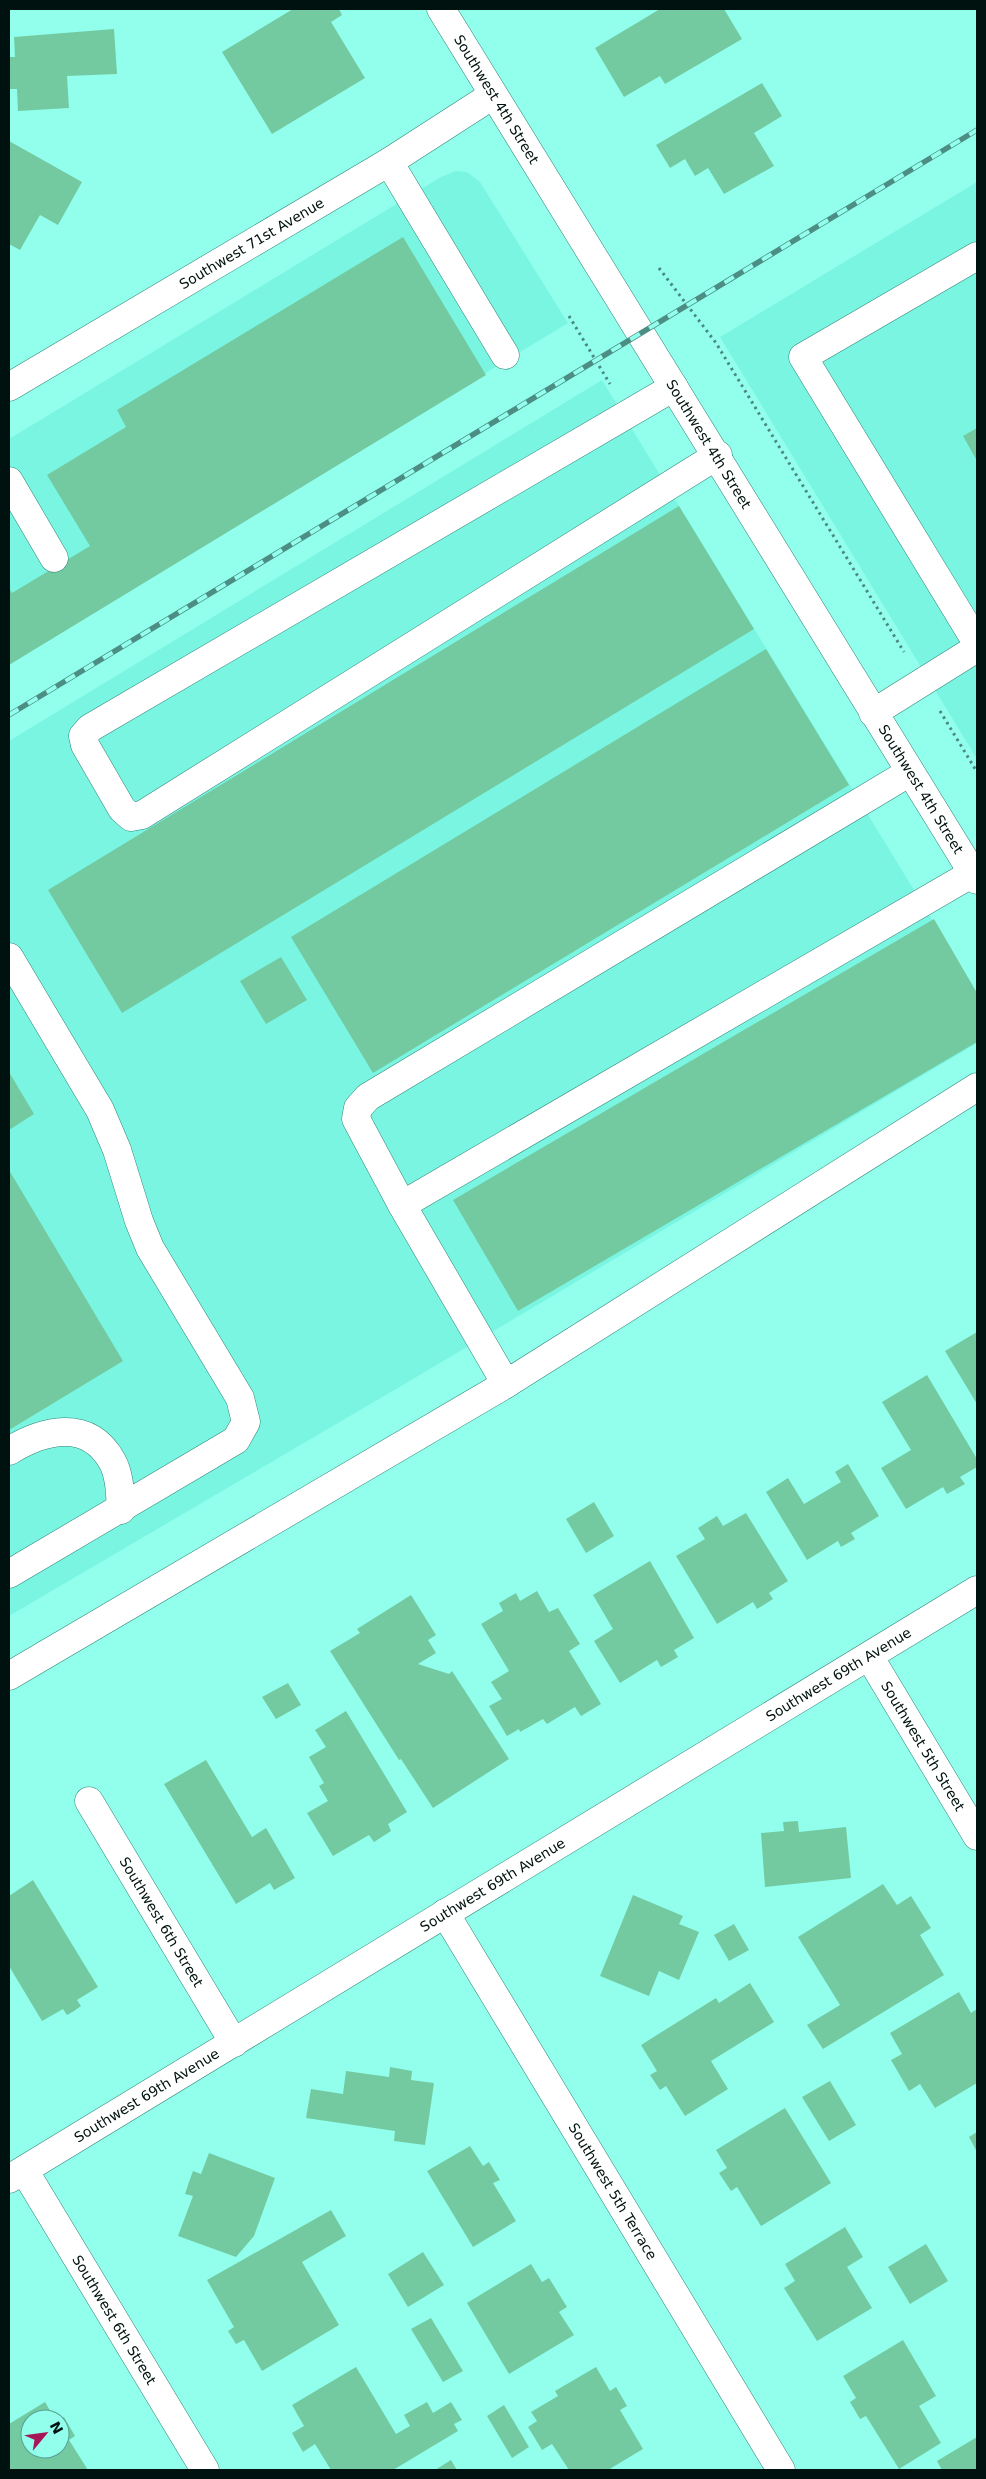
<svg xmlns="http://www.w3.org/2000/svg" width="986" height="2479" font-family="'DejaVu Sans',sans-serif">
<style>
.built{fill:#7af5e2}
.building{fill:#73caa1}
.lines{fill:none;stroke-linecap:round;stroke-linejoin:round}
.minor-casing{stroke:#2f8578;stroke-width:29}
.path{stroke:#49897e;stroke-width:3;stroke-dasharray:2.5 4;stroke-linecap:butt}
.minor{stroke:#fff;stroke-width:28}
.rail-casing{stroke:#4c8e83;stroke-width:5.5}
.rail{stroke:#92ffed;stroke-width:4;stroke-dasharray:11;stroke-linecap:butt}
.labels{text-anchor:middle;stroke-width:5;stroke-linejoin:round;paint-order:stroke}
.street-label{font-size:14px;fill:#00120f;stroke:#92ffed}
</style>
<rect width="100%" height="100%" fill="#92ffed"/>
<!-- built -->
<g class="built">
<polygon points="456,171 467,172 480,182 568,323 9,662 9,439 441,177"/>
<polygon points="977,182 977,759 720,337"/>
<polygon points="602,380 977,993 977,1043 408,1382 9,1616 9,741"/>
</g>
<!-- building -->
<g class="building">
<polygon points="293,9 339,9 342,15 331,22 365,78 272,134 222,52"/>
<polygon points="660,9 724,9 742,39 665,84 660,76 624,97 595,48"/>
<polygon points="114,29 117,74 67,76 69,108 18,111 17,89 9,89 9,57 15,57 14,37"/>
<polygon points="762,83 782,116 754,133 774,166 724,194 708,168 695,176 685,159 670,168 656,145"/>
<polygon points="9,141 82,182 58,225 40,215 20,250 9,244"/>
<polygon points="403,237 486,375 9,665 9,588 12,593 90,546 47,475 126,427 117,410"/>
<polygon points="977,428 977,461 963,436"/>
<polygon points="679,506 754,629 122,1013 48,890"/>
<polygon points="766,649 849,785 373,1073 291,937"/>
<polygon points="934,919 977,993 977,1042 518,1311 453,1200"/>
<polygon points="281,957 307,1000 266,1024 240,981"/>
<polygon points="9,1072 34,1114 9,1130"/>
<polygon points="9,1170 123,1361 9,1430"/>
<polygon points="977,1332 977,1404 945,1351"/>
<polygon points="927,1375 977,1459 977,1467 960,1477 965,1484 947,1494 943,1487 906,1509 881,1468 911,1450 882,1402"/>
<polygon points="848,1464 879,1516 851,1533 855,1539 841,1547 838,1541 807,1560 766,1492 788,1478 804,1504 841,1482 835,1472"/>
<polygon points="594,1502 614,1536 586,1553 566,1519"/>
<polygon points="746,1513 788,1581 769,1593 773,1599 757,1609 753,1602 717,1624 676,1556 705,1539 698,1528 717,1516 723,1526"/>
<polygon points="650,1561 694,1638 674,1650 678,1657 661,1667 657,1660 620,1683 594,1641 613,1629 593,1595"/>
<polygon points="537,1591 549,1612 558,1608 580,1644 569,1651 601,1704 581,1716 575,1707 547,1724 543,1719 520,1732 519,1729 507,1736 489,1706 502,1699 491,1682 509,1671 481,1624 503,1611 499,1603 516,1593 520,1601"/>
<polygon points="411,1595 436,1635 428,1640 436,1653 418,1664 449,1674 452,1671 509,1759 433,1808 401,1759 399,1760 330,1651 360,1633 357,1629"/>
<polygon points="288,1683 301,1705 276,1719 262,1697"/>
<polygon points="346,1711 407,1812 388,1824 391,1831 374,1842 369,1835 333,1856 307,1813 328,1801 319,1786 324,1783 309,1757 326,1747 315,1730"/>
<polygon points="206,1760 252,1837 266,1828 295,1878 274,1890 270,1883 236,1904 164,1784"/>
<polygon points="798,1821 799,1832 846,1827 851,1878 765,1887 761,1833 784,1831 783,1822"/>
<polygon points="33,1880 98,1987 77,2000 81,2006 74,2011 67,2015 63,2009 42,2021 9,1966 9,1896"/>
<polygon points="883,1884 897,1905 911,1896 931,1928 920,1935 944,1975 823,2049 807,2025 840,2005 798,1937"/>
<polygon points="633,1895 683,1916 679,1924 699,1932 679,1980 659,1971 649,1996 600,1976"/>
<polygon points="734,1924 749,1950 729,1961 714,1935"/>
<polygon points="750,1983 774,2022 711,2061 728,2089 685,2116 666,2086 660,2090 650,2075 657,2071 641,2045 716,1998 719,2003"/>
<polygon points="959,1992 971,2013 977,2009 977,2083 935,2108 920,2084 909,2091 891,2060 902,2054 890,2033"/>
<polygon points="390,2067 412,2071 411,2080 434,2083 425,2145 394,2141 395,2131 306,2118 311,2089 343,2094 346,2071 389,2077"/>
<polygon points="830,2081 856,2125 829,2141 802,2097"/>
<polygon points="785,2108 831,2183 761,2226 737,2187 731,2191 719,2173 727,2168 716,2150"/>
<polygon points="977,2132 977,2152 969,2137"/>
<polygon points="470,2146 483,2166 489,2162 500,2180 493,2183 516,2221 473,2247 427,2171"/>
<polygon points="209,2153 275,2178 254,2236 236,2257 178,2236 193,2196 185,2194 189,2182 193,2171 201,2174"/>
<polygon points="331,2210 346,2236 302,2262 339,2325 262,2371 244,2340 236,2344 228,2331 234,2327 207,2280"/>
<polygon points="845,2227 863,2257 847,2267 872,2308 817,2341 784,2288 795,2281 785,2264"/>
<polygon points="926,2244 948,2281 910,2304 888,2267"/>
<polygon points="423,2252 444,2285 408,2307 388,2274"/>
<polygon points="531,2264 542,2282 549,2278 567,2307 559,2312 574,2335 509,2374 467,2303"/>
<polygon points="431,2318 463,2371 443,2382 411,2329"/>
<polygon points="903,2340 936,2396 919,2406 941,2443 899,2469 866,2416 860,2419 850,2402 856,2398 843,2376"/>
<polygon points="356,2367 396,2434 410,2426 404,2415 427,2402 433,2413 451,2402 462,2420 454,2424 458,2431 393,2470 331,2470 315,2444 303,2452 297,2442 292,2433 304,2426 292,2405"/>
<polygon points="596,2367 610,2391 616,2387 627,2406 620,2410 643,2449 608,2470 569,2470 552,2444 542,2450 528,2427 537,2421 531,2412 558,2396 555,2391"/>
<polygon points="45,2402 55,2419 30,2419 30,2449 60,2449 60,2419 64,2417 75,2436 69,2440 88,2470 9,2470 9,2424"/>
<polygon points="504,2405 529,2447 512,2458 487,2416"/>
<polygon points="977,2437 977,2470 942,2470 937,2461"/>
<polygon points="451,2460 457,2470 435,2470"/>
</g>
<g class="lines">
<!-- minor casing -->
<g class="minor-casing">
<g id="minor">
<path id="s1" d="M441,9L977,880"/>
<polyline points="389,162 505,355"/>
<polyline points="977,256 803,357 977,643"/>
<path id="s2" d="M9,387L389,162L493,95"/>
<polyline points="674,387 90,728 83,736 85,745 122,809 131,817 142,815 718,455"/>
<polyline points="9,481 54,558"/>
<polyline points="873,713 977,648"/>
<polyline points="910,772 368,1097 358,1108 356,1119 402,1205 973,873"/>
<polyline points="9,957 100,1110 117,1150 139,1221 150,1248 240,1398 246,1422 236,1440 9,1574"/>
<polyline points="402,1205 506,1384 977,1087"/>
<path d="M9,1451C43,1430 88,1418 112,1461C120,1475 120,1494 121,1510"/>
<path id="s3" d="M869,1656L977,1836"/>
<polyline points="9,1676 506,1384"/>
<path id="s4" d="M89,1801L234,2043"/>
<path id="s5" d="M445,1913L781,2470"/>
<path id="s6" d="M24,2170L205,2470"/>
<path id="s7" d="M9,2179L977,1590"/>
</g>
</g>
<!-- path -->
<g class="path">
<polyline points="659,268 716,343 904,652"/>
<polyline points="569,316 610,384"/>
<polyline points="940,711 977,772"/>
</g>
<!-- minor -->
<use href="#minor" class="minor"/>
<!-- rail casing -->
<g class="rail-casing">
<polyline id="rail" points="9,715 977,130"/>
</g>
<!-- rail -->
<use href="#rail" class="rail"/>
</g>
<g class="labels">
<!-- street labels -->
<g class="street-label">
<text dy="5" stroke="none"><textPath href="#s1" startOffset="106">Southwest 4th Street</textPath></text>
<text dy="5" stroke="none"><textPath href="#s2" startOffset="282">Southwest 71st Avenue</textPath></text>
<text dy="5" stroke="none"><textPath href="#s1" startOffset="511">Southwest 4th Street</textPath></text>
<text dy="5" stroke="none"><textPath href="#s1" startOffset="916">Southwest 4th Street</textPath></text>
<text dy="5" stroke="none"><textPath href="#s7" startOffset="971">Southwest 69th Avenue</textPath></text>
<text dy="5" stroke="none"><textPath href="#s3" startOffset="105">Southwest 5th Street</textPath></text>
<text dy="5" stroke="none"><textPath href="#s7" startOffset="566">Southwest 69th Avenue</textPath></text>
<text dy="5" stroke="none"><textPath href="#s4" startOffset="141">Southwest 6th Street</textPath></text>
<text dy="5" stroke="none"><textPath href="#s7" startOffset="161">Southwest 69th Avenue</textPath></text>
<text dy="5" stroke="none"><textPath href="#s5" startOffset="325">Southwest 5th Terrace</textPath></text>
<text dy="5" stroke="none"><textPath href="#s6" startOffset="175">Southwest 6th Street</textPath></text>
</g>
</g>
<!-- border -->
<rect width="986" height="2479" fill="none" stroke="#00120f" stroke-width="20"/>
<!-- north arrow -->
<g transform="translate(45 2434) rotate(61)"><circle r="24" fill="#92ffed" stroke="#58a094"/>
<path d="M0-4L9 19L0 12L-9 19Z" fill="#a71756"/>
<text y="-8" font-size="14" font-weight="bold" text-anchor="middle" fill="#00120f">N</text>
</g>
</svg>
